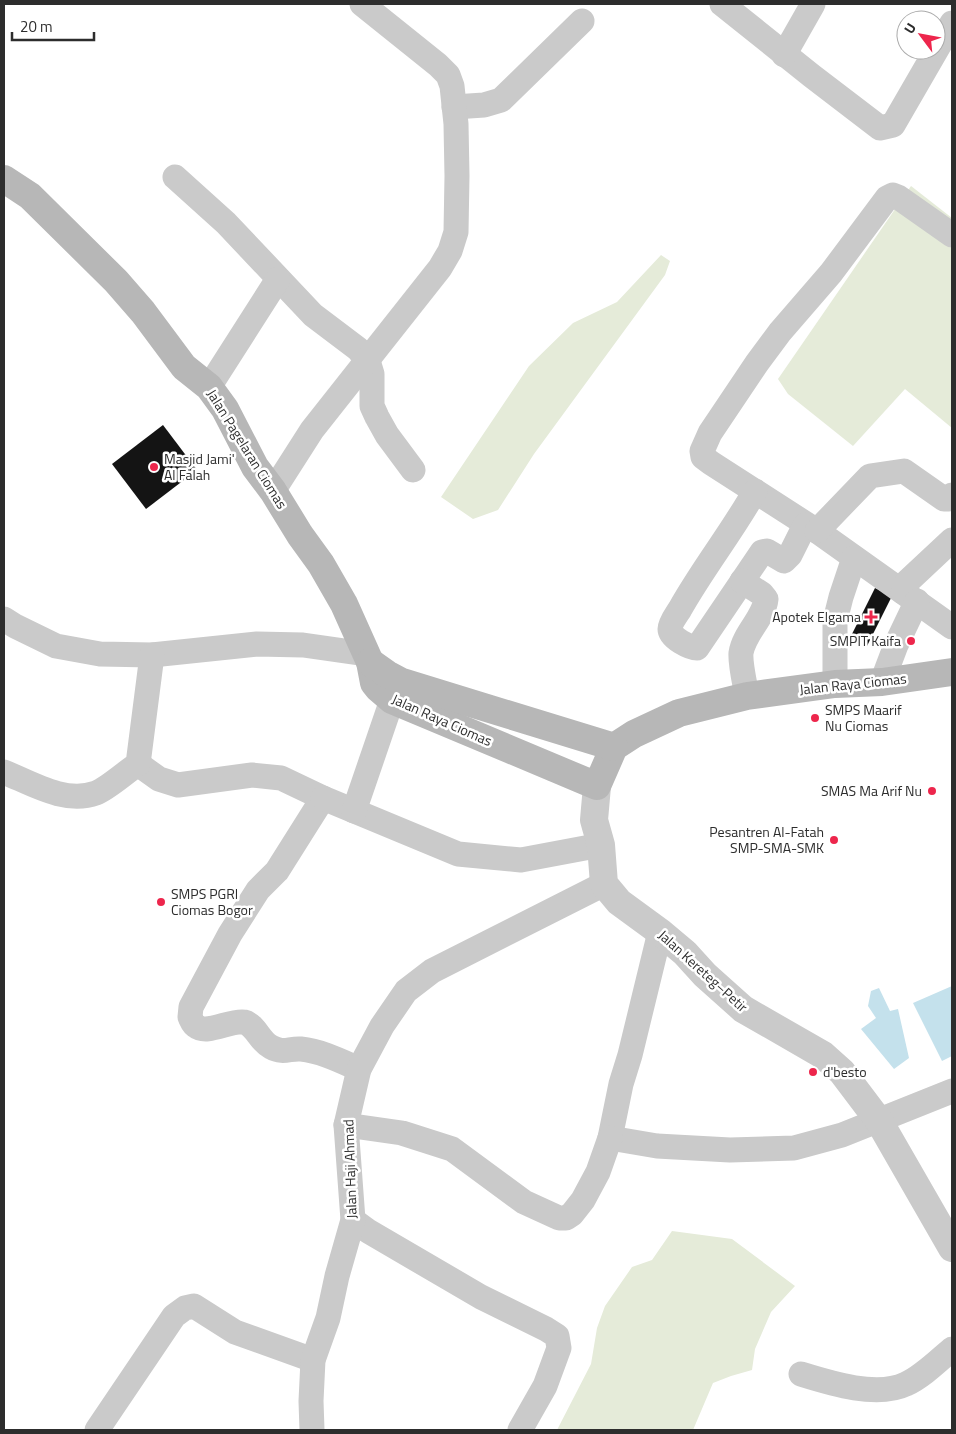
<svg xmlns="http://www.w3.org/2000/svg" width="956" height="1434" font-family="'Titillium Web',sans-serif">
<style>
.green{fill:#e5ebd9}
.water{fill:#c4e1ec}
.building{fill:#141414}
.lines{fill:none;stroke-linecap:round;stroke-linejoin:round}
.minor{stroke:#cacaca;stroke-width:25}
.tertiary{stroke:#cacaca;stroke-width:28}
.secondary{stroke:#b7b7b7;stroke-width:28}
.poi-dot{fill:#ed264c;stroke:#fff;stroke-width:2}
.labels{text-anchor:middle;stroke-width:5;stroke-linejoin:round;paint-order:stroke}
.street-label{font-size:14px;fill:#2d2d2d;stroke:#fff}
.poi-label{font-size:14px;fill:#2d2d2d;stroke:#fff;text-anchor:start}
</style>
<rect width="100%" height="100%" fill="#fff"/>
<!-- green -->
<g class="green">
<polygon points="911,186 952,218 952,428 905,389 853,446 788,394 778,379"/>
<polygon points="661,255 670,261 665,275 534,454 498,510 473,519 441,497 529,366 573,323 617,302"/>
<polygon points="672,1231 732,1239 795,1286 771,1312 755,1349 752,1370 731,1376 713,1383 693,1430 557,1430 591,1364 597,1328 605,1306 632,1267 652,1260"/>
</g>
<!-- water -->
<g class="water">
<polygon points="952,986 952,1056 942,1061 913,1003"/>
<polygon points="879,988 890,1011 898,1009 909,1058 894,1069 861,1029 876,1018 868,1006 871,991"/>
</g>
<!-- building -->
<g class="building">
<polygon points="163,425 197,470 146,509 112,464"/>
<polygon points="875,588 892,596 867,646 850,638"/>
</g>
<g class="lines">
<!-- minor -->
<g class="minor">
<polyline points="722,4 812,76 880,128 893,125 952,23"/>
<polyline points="784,55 813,4"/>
<polyline points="454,107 484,105 501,100 582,21"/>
<polyline points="175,177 226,223 313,315 358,349 368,361 372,374 372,406 377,417 387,435 413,470"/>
<polyline points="952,235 898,197 893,195 887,198 831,273 780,332 757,363 710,433 702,451 703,457 711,463 817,531 952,627"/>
<polyline points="209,387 278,279"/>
<polyline points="273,491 312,430 440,268 450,251 456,232 457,176 456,124 452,86 448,75 438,65 362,4"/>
<path d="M755,491C732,532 703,568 680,609C677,614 670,623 670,629C670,638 690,648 697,648L762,552L767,551L784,561L790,555L805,525"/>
<polyline points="817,531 870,476 904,471 944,499 949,499 952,495"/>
<path d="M742,581L762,594L766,599C764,618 744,633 741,653C740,664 745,684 747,696"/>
<polyline points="903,592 907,582 952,540"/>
<polyline points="4,619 15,626 56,646 100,654 152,655 257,644 303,645 366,654"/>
<polyline points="882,682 896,645 917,601"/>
<polyline points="835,684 835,621 841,597 854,558"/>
<path d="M138,764L159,779L178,785L252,775L281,778L323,798L277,871L258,890L230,934L191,1007L190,1017C191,1019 193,1025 196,1026C207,1035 230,1020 244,1022C256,1025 259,1041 271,1047C284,1054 289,1048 301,1049C321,1051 341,1061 359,1069"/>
<path d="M4,772C33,784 65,804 96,793C107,789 127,771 138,764L152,655"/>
<polyline points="323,798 458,854 521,860 601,845"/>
<polyline points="354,811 392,700"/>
<polyline points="660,932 630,1055 621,1084 610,1138 657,1146 730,1150 794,1148 842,1135 952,1091"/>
<polyline points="346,1125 402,1133 452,1149 524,1202 559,1218 566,1218 572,1214 583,1200 598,1172 610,1138"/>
<polyline points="353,1220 368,1231 481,1297 546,1329 557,1336 559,1348 545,1386 520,1430"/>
<path d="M801,1374C830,1383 877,1398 906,1384C922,1377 939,1360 952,1349"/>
<polyline points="97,1430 174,1316 185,1308 194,1306 235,1332 313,1360"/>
<polyline points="312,1430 311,1401 313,1360 328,1318 337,1276 353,1220 346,1125 359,1069 382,1026 406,991 432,971 604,884"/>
</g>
<!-- tertiary -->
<polyline class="tertiary" points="597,786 594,820 601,845 604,884 619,902 660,932 685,953 705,975 743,1009 823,1055 842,1072 879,1121 952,1248"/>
<!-- secondary -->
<g class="secondary">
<polyline points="4,179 30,196 116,281 143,312 184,367 209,387 225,409 255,467 273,491 300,535 321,564 344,604 370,662 374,683 378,688 392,700 597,786 614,747 634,734 679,713 747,696 835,684 882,682 952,672"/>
<polyline points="370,662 387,674 402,682 614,747"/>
</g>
</g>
<!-- markers -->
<g class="poi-dot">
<circle cx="154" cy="467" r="5"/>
<path d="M868.5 609.5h5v5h5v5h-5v5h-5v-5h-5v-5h5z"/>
<circle cx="911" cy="641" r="5"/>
<circle cx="815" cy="718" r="5"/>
<circle cx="932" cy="791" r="5"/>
<circle cx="834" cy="840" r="5"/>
<circle cx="161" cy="902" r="5"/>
<circle cx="813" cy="1072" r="5"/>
</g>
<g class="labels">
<!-- street labels -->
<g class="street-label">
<text transform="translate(247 449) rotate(58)" y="5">Jalan Pagelaran Ciomas</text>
<text transform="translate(853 684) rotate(-6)" y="5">Jalan Raya Ciomas</text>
<text transform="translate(442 720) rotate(24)" y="5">Jalan Raya Ciomas</text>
<text transform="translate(703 971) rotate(42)" y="5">Jalan Kereteg–Petir</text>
<text transform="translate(350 1169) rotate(-92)" y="5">Jalan Haji Ahmad</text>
</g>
<!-- poi labels -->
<g class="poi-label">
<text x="164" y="464">Masjid Jami'<tspan x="164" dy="16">Al Falah</tspan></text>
<text x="861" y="622" text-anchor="end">Apotek Elgama</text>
<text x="901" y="646" text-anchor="end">SMPIT Kaifa</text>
<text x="825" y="715">SMPS Maarif<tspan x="825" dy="16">Nu Ciomas</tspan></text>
<text x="922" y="796" text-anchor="end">SMAS Ma Arif Nu</text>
<text x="824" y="837" text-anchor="end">Pesantren Al-Fatah<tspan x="824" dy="16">SMP-SMA-SMK</tspan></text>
<text x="171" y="899">SMPS PGRI<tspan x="171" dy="16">Ciomas Bogor</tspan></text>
<text x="823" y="1077">d'besto</text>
</g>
</g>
<!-- border -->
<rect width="956" height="1434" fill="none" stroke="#2d2d2d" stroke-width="10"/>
<!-- north arrow -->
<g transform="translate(921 35) rotate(302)"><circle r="24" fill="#ffffff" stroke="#ababab"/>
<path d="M0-4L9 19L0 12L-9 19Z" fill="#ed264c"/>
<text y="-8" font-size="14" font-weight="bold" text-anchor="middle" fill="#2d2d2d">U</text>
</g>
<!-- scale -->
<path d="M12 32v8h82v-8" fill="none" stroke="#2d2d2d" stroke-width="2.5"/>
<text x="20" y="32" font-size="15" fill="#2d2d2d" stroke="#ffffff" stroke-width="4" paint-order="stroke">20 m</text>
</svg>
